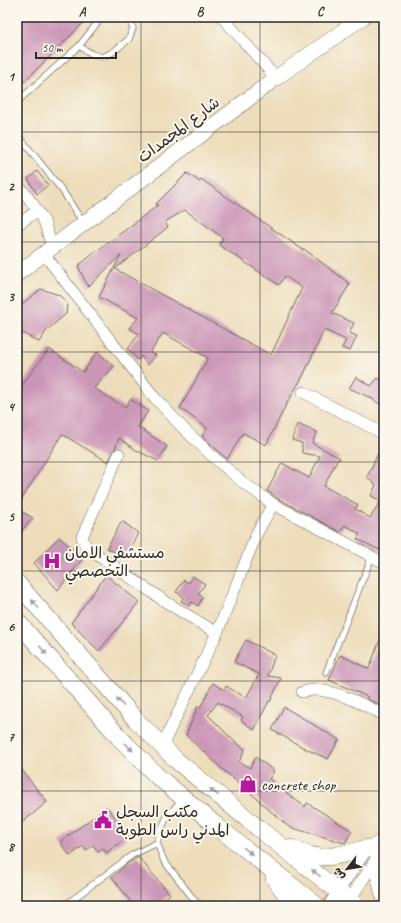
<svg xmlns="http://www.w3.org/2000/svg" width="401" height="923" font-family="Caveat,'Playpen Sans Arabic',sans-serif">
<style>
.building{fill:#cb97b7;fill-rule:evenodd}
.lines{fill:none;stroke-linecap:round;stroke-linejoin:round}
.lane-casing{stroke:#6f695d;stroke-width:7}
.street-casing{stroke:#6f695d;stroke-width:12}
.secondary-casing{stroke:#6f695d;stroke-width:16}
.primary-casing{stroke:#6f695d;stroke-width:18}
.lane{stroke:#fff;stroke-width:5.5}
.street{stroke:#fff;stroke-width:11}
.secondary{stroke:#fff;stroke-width:15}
.primary{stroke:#fff;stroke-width:17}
.oneway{fill:#a0a0a0}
.grid{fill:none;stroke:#2b2b2b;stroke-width:1;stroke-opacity:0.55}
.labels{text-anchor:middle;stroke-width:4;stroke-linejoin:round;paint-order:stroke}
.street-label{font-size:16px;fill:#2b2b2b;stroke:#fbf7ec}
.poi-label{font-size:16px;fill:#2b2b2b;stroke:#fbf7ec;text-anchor:start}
.neatline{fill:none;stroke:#2b2b2b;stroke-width:1.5}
.grid-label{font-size:13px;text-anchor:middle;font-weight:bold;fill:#2b2b2b}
</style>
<rect width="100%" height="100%" fill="#fbf7ec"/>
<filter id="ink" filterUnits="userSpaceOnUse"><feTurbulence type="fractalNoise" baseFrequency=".025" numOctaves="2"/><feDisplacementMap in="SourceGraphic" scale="8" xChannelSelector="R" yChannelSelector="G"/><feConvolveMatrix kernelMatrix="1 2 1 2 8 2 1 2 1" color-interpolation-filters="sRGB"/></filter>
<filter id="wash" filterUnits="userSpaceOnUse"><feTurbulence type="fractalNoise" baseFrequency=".012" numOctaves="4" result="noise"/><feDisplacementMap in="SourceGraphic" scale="16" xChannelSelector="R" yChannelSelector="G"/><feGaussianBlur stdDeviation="0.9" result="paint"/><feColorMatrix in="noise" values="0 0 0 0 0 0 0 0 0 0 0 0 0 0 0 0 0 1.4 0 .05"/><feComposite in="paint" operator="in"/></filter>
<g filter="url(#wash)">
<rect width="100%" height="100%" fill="#edddbb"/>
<g id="blocks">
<!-- building -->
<g class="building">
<polygon points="17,17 89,17 24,82 17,75"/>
<polygon points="37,171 48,185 37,194 28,179"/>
<path d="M187,173L200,182L201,179L303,250L304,249L350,284L332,313L354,323L349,333L357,336L350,351L342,348L346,340L324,330L303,376L287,403L266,445L243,433L227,459L202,436L207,428L180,408L208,358L163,333L150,353L156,355L148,365L141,356L138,360L128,349L139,334L129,328L138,318L99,297L121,255L88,287L78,266L108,242V243L158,205L156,204ZM185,210L223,238L219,245L279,285L285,276L302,288L271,355L115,269L168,227L165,222Z"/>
<polygon points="41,289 59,295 67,303 66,314 47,330 39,342 17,330 17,308"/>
<polygon points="49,349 83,372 97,352 114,366 94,388 125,408 130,399 148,411 138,427 167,446 158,461 136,450 119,438 115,449 108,462 62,434 17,507 17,392"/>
<polygon points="356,377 371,386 378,378 384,383 384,406 373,400 373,399 349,388"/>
<polygon points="297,424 317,432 312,443 340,458 340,459 338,459 324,486 358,505 355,509 370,518 381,501 371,496 376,485 367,477 384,441 384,552 357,539 360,534 345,525 340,532 277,498 267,491 282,463 309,478 320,456 302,453 302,443 292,440"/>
<polygon points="17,509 33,518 17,536"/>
<polygon points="122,521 138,533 125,558 107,548"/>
<polygon points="59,537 83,558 58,590 34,563"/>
<polygon points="106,575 139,602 99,651 71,623"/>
<polygon points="193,576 205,584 198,594 203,597 198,606 192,602 189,606 181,601 184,597 176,592 184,580 189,583"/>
<polygon points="383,632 384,632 384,707 367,699 368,697 329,680 340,655 369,669"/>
<polygon points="246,640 275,655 268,676 281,678 270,702 269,701 254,730 241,720 243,717 218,702 208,715 236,743 245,749 239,762 250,768 256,757 274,771 269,779 305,807 307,803 352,831 345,843 289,827 260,802 260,801 222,769 186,735 198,706 200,708 213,683 224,690 226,686 246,698 259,674 234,662"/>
<polygon points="284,707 339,740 328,759 306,749 272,730"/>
<polygon points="17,764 47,802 17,827"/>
<polygon points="107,807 129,836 106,853 103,848 98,852 93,845 86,851 83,846 70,856 60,842"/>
<polygon points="138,857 170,894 156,906 134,906 112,877 127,864"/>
</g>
</g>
</g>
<g filter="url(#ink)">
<use href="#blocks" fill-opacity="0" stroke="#6f695d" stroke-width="1"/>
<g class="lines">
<!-- lane casing -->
<g class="lane-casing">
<g id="lane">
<polyline points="79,46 92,54 102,57 113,52 129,39 133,28 129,20 127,17"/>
<polyline points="17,102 79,46 102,17"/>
<polyline points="17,134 62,190 83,223"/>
<polyline points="326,673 372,556"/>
<polyline points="182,799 167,817 160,831 157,843 164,861 199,906"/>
<polyline points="64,906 132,855 157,843"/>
</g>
</g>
<!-- street casing -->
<g class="street-casing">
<g id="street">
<polyline points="222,17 276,78"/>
<polyline points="17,183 33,204 44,221 52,247"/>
<polyline points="17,225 37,211"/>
<polyline points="44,254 155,398 183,428 210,454 241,481 273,504 384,563"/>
<polyline points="303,392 384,434"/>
<polyline points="119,454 82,537 85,545 93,552 169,604 217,633"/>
<path d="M302,692C306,691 310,690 314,690C336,690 365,705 384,715"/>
<polyline points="162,746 217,633 257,533 273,504"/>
<polyline points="328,906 368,848 381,840 384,835"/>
<polyline points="346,906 378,856"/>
</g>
</g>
<!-- secondary casing -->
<g class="secondary-casing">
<polyline id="secondary" points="17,274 276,78 363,17"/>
</g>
<!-- primary casing -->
<g class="primary-casing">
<g id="primary">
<polyline points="17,583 136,720 176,760 263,832 357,906"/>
<polyline points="17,621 118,736 156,775 219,828 317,906"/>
<path d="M291,848C301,852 311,857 321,857C337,857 353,852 368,848"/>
<polyline points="379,856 379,875 384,895"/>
<polyline points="274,878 285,893 290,906"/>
</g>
</g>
<!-- lane -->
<use href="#lane" class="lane"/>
<!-- street -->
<use href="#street" class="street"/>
<!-- secondary -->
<use href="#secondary" class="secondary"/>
<!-- primary -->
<use href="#primary" class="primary"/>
</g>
<!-- one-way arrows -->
<defs><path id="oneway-solid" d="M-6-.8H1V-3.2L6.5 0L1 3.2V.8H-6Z"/></defs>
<g class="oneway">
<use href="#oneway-solid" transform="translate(35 604) rotate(-131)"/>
<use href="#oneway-solid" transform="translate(43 650) rotate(49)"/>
<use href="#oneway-solid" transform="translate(120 702) rotate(-132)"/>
<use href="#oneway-solid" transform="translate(129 747) rotate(46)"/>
<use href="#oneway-solid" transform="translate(214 792) rotate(-140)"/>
<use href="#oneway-solid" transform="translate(248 851) rotate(38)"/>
<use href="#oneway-solid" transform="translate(316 873) rotate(-142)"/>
</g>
</g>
<!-- grid -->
<path class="grid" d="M141,17V906M260,17V906M17,132H384M17,242H384M17,352H384M17,462H384M17,571H384M17,681H384M17,791H384"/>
<!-- icons -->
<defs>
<g id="hospital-bare" transform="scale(1.38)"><path d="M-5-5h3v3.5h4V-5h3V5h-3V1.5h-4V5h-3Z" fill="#b5179e" stroke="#fbf7ec" stroke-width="2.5" paint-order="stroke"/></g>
<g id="shop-bare" transform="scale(1.38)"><path d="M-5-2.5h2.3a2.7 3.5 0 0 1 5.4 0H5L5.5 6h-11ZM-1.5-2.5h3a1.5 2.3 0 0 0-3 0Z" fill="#b5179e" stroke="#fbf7ec" stroke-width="2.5" paint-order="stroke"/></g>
<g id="civic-bare" transform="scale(1.38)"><path d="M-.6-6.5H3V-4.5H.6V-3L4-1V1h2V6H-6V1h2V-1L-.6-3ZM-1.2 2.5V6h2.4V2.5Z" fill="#b5179e" stroke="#fbf7ec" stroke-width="2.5" paint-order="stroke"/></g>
</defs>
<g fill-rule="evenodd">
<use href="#hospital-bare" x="52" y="561"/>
<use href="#shop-bare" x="248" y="784"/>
<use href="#civic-bare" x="103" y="820"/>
</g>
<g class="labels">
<!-- street labels -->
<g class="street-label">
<text transform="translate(178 129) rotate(-37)" y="6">شارع المجمدات</text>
</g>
<!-- poi labels -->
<g class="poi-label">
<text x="65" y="558">مستشفى الامان<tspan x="65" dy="18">التخصصي</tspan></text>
<text x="261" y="790">concrete shop</text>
<text x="116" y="817">مكتب السجل<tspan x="116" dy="18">المدني راس الطوبة</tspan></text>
</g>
</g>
<!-- margin -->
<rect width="401" height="923" fill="none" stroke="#fbf7ec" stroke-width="44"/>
<!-- north arrow -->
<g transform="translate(347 869) rotate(239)" stroke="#fbf7ec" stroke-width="3" paint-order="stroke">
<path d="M0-3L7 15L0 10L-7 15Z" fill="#2b2b2b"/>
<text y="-6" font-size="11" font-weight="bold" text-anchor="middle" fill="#2b2b2b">ش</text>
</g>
<!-- scale -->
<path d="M36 52v6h80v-6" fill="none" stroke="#2b2b2b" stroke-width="2"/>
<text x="42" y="52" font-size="12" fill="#2b2b2b" stroke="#fbf7ec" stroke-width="3" paint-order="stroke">50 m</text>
<rect x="22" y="22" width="357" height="879" class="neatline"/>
<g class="grid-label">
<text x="82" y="16">A</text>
<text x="200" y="16">B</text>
<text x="320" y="16">C</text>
<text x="11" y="81">1</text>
<text x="11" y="191">2</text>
<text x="11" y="301">3</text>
<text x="11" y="411">4</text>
<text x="11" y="521">5</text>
<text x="11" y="631">6</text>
<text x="11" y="741">7</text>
<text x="11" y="851">8</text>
</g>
</svg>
